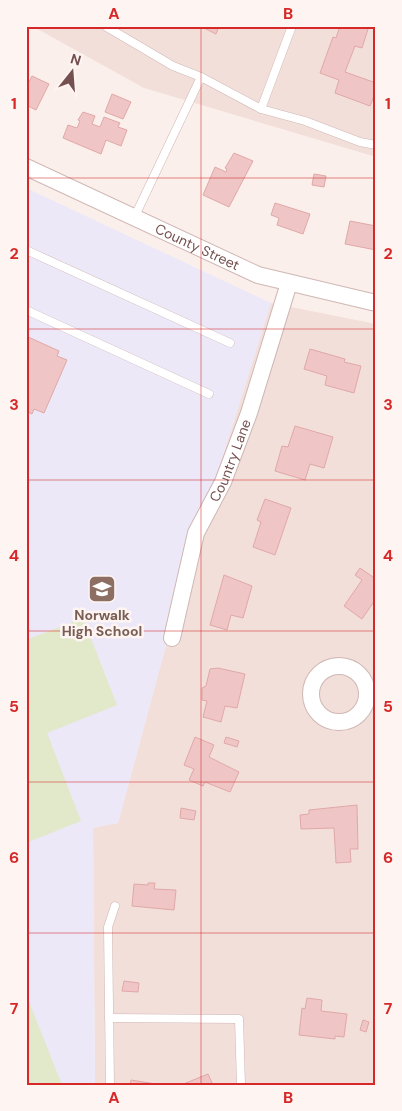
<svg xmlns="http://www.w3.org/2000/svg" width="402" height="1111" font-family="'DM Sans',sans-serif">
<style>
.residential{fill:#f3dfda}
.education{fill:#ece8f8}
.green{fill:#e2e9ca}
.building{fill:#efc6c5;stroke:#e0a8a7}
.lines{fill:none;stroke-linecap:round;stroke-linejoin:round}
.service-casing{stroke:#cfb7b4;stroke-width:9}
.minor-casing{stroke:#cfb7b4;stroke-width:18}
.service{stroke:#fff;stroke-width:8}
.minor{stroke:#fff;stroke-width:16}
.grid{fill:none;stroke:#d62828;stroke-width:1;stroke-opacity:0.55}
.labels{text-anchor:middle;stroke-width:5;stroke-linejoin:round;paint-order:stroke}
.street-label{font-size:14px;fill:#755050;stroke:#fef5f2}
.education-label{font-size:14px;font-weight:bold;fill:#785e54;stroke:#fef5f2}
.neatline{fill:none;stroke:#d62828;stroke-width:2}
.grid-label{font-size:16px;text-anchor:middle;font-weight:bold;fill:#d62828}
</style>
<rect width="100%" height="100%" fill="#fbefeb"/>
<!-- residential -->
<g class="residential">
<polygon points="32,26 376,26 376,157 144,88"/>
<polygon points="271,303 376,324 376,1085 95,1085 93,827 118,823 165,649 190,529 196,513 216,478"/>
</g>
<!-- education -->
<polygon class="education" points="26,188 271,303 216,478 196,513 190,529 165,649 118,823 93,828 95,1085 26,1085"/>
<!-- green -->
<g class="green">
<polygon points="83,618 117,705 47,733 81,821 26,843 26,640"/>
<polygon points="26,994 62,1085 38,1085 36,1080 35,1085 26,1085"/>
</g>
<!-- building -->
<g class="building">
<polygon points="200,26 219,26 216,34"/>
<polygon points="340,26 369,26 362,48 355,46 345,72 376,83 376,91 370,106 335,93 339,80 320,73 333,37 336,38"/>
<polygon points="32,76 49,84 36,110 26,105 26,81 29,82"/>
<polygon points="112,94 131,102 123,119 105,112"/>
<polygon points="83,112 95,116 92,124 100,127 104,117 120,123 118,127 127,130 121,146 106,140 101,154 63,138 68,125 77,128 80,121 78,120"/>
<polygon points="234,153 253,161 229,207 203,195 215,167 226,172 227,169 225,168"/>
<polygon points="314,174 326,176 324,187 312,185"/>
<polygon points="275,203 310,214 303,234 277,225 279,218 271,215"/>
<polygon points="350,221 376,226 376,250 345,244"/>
<polygon points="26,336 59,351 57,356 67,360 44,413 34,409 32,414 26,411"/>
<polygon points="310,349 345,359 344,362 361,366 354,393 325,385 327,376 304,369"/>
<polygon points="295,426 333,437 324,468 310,464 305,480 275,471 282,446 288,447"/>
<polygon points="265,499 291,508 275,555 253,547 261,522 257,520"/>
<polygon points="360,568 376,579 376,605 373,603 362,619 344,606 362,580 355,575"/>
<polygon points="224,575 252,586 243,618 231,615 227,630 210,625"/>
<polygon points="218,668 245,674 237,708 225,706 221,722 203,717 207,701 202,700 202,688 206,686 210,669"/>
<polygon points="195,737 214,745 209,757 239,772 230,792 205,782 203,786 189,780 194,769 184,765"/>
<polygon points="226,737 239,741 237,747 224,743"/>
<polygon points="357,805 358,849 350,849 351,862 336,863 334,828 301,829 300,815 309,814 309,810"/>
<polygon points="181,808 196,811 194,820 180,818"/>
<polygon points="148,883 155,883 154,889 176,890 174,910 132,906 134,884 148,885"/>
<polygon points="124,981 139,983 138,992 122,991"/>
<polygon points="307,998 322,1000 321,1011 347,1014 344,1037 335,1036 335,1039 299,1035 302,1008 305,1009"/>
<polygon points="363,1020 369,1022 366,1032 360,1030"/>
<polygon points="208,1074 213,1085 181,1085"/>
<polygon points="131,1080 162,1085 130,1085"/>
</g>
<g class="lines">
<!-- service casing -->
<g class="service-casing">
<g id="service">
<polyline points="105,26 173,66 201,77 261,109 305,121 360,142 376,145"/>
<polyline points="261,109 292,26"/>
<polyline points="134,218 201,77"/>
<polyline points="26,250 230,343"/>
<polyline points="26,310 209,394"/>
<polyline points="109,1018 239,1019 241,1085"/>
<polyline points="110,1085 108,927 115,906"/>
</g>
</g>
<!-- minor casing -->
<g class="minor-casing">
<g id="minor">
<path id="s1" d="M26,167L258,275L376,303"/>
<path id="s2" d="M172,638L196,533L223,482L249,413L289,283"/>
<circle cx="339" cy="694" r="28"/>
</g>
</g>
<!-- service -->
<use href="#service" class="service"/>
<!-- minor -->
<use href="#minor" class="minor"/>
</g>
<!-- grid -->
<path class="grid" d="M201,26V1085M26,178H376M26,329H376M26,480H376M26,631H376M26,782H376M26,933H376"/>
<!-- icons -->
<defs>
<g id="school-square" transform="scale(1.4375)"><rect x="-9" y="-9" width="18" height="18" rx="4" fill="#8d6e63" stroke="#fef5f2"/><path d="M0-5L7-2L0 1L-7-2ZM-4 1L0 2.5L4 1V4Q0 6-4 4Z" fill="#fff"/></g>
</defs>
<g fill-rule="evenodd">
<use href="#school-square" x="102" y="589"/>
</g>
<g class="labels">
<!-- street labels -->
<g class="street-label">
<text dy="5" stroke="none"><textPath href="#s1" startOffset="189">County Street</textPath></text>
<text dy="5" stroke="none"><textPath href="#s2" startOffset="188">Country Lane</textPath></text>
</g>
<!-- education labels -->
<g class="education-label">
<text x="102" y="620">Norwalk<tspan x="102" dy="16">High School</tspan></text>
</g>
</g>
<!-- border -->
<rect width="402" height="1111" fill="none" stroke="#fef5f2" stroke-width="55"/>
<!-- north arrow -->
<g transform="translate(72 72) rotate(17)" stroke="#fef5f2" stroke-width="4" paint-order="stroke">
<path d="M0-4L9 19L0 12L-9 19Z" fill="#755050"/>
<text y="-8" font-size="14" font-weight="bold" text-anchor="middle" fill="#755050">N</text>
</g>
<rect x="28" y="28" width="346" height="1056" class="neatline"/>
<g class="grid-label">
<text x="114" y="19">A</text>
<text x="288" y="19">B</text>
<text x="14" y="109">1</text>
<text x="388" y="109">1</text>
<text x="14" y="259">2</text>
<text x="388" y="259">2</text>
<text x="14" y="410">3</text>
<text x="388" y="410">3</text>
<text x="14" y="561">4</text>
<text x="388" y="561">4</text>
<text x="14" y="712">5</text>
<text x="388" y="712">5</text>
<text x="14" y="863">6</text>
<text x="388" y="863">6</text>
<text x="14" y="1014">7</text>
<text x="388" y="1014">7</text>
<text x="114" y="1103">A</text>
<text x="288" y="1103">B</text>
</g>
</svg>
